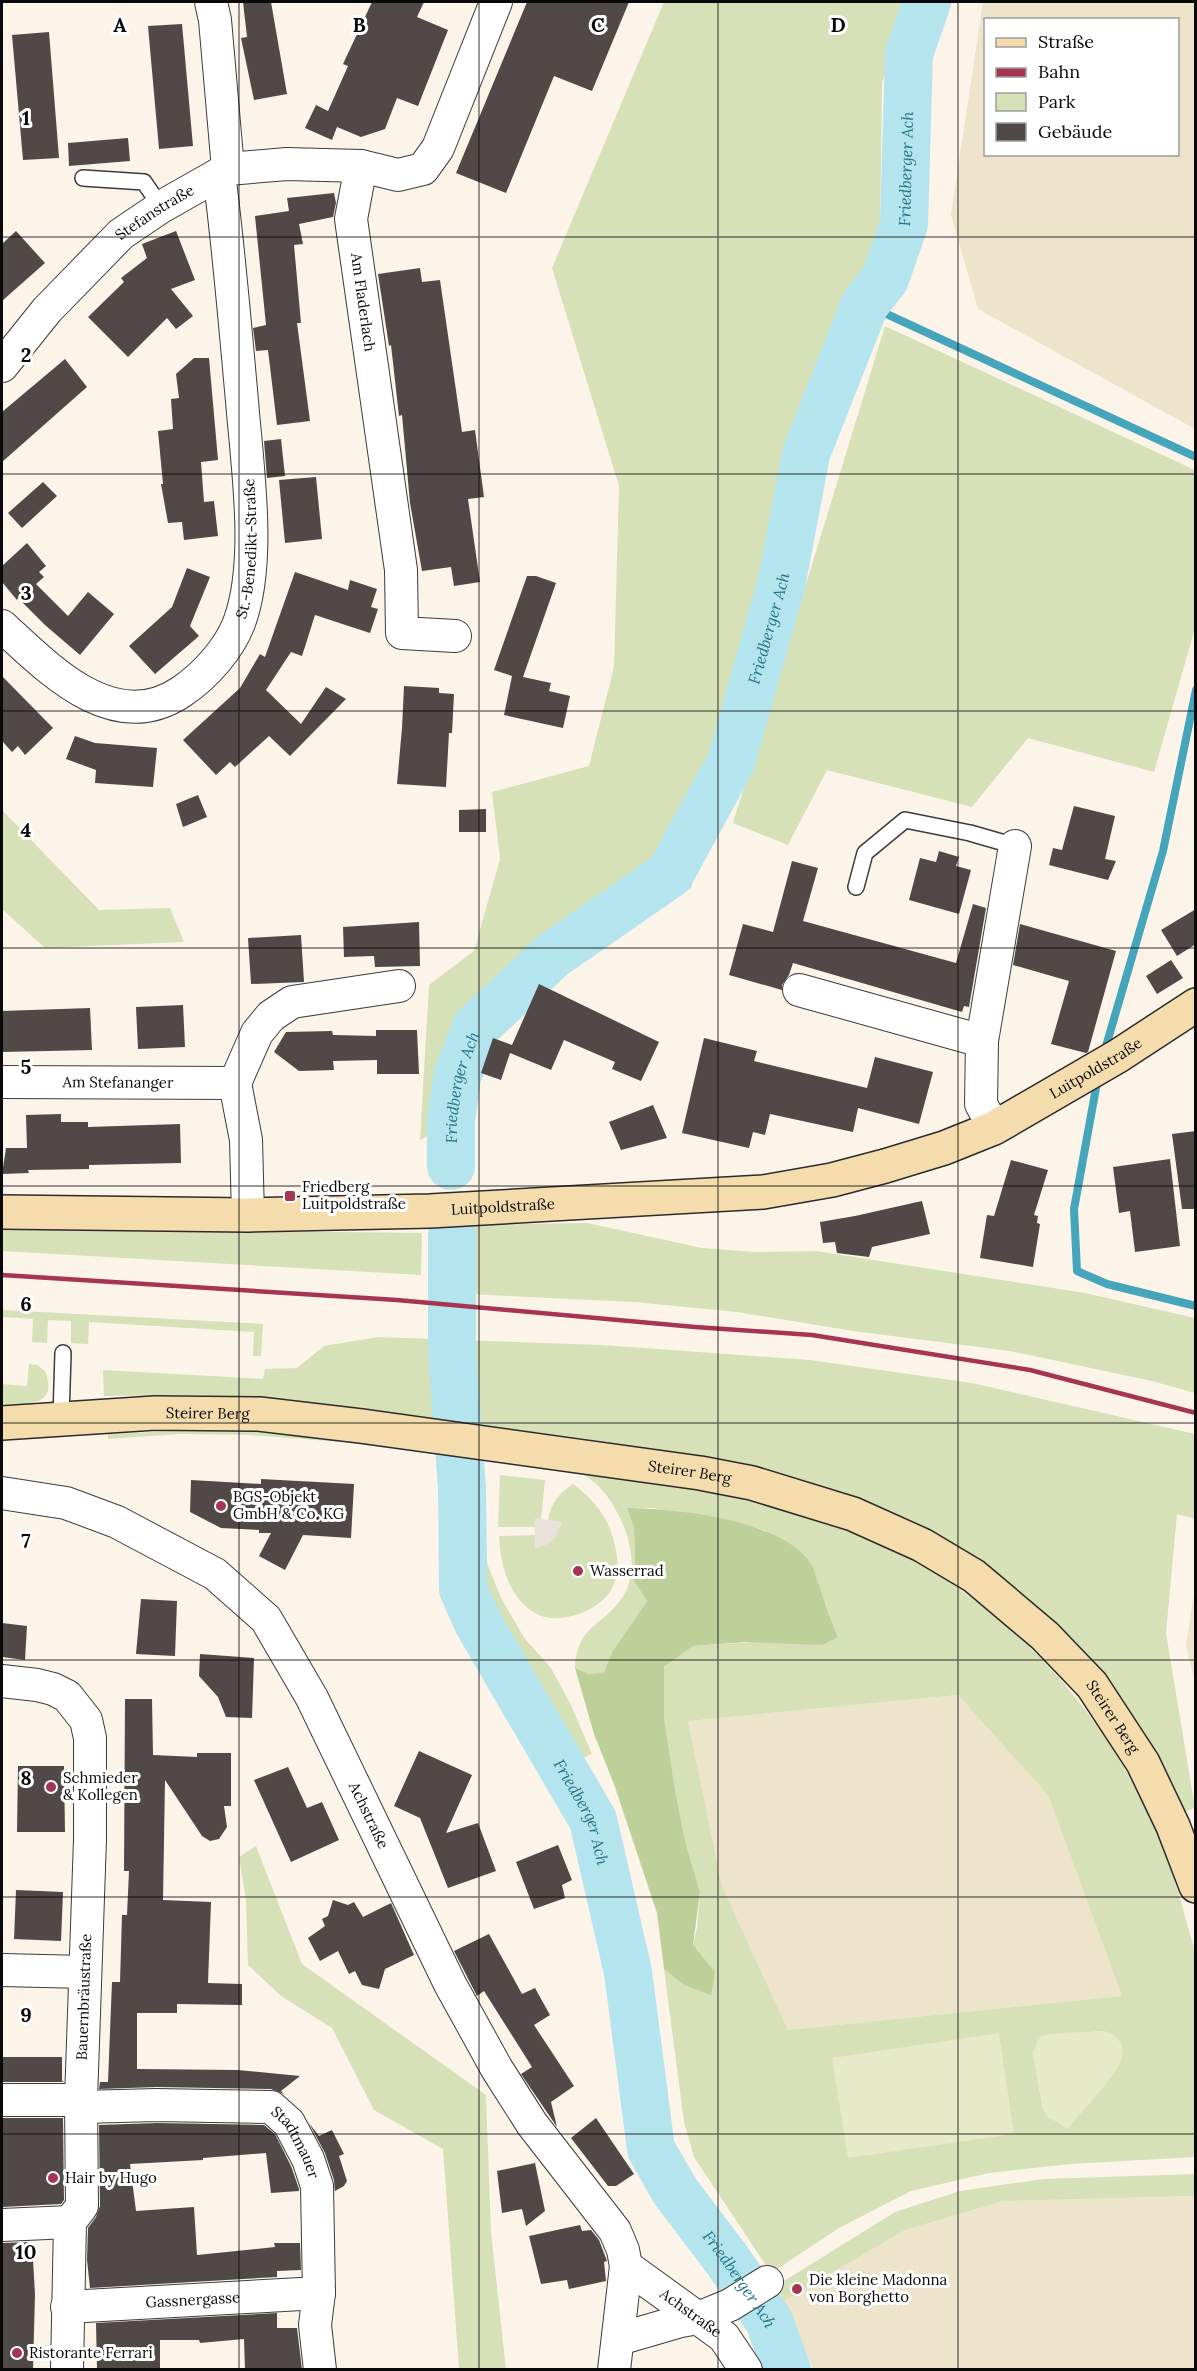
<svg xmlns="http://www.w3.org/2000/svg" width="1197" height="2371" font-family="Lora,serif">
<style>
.farmland{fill:#eee4cc;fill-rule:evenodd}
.green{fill:#d6e1b8;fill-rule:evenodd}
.forest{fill:#bed099}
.pitch{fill:#e6eac8}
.plaza{fill:#eae2da}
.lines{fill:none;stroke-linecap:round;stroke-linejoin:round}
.stream{stroke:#45a5ba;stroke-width:8}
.river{stroke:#b4e4ed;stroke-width:48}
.building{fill:#504947}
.lane-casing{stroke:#3c3c3c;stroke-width:18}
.street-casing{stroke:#3c3c3c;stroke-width:34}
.secondary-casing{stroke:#2b2b2b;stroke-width:36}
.lane{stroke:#fff;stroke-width:15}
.street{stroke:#fff;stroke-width:32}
.secondary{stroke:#f4dcac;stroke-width:33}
.rail{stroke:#a63453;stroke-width:4.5}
.grid{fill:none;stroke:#090909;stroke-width:1.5;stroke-opacity:0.55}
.poi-dot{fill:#a63453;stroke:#fff;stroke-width:2}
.labels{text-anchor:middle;stroke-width:6;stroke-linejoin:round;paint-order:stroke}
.street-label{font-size:15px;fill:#090909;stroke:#fff}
.poi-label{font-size:15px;fill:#090909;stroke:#fff;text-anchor:start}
.water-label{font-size:16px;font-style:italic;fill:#247489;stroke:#fff}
.grid-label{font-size:20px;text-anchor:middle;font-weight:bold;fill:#090909;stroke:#fff;stroke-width:6;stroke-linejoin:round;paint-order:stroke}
</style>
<rect width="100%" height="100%" fill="#fcf4e9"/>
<!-- farmland -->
<g class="farmland">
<path d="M983,2H1195V429L978,309L951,215ZM986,20H1178V154H986Z"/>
<polygon points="1195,1587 1195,1685 1186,1645"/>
<polygon points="958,1695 1048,1795 1122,1996 788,2030 722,1886 688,1721"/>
<polygon points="1195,2196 1195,2369 813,2369 784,2301 905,2230 1004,2201"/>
</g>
<!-- green -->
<g class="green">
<polygon points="664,2 911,2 882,82 880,245 818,388 691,888 587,947 489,1032 475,1111 420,1140 429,985 474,951 500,859 492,792 589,766 614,667 619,486 552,268"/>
<polygon points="885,326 1195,470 1195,628 1154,772 1028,738 972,807 827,770 788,845 733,823"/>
<polygon points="2,810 99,910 170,908 184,942 45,948 2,909"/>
<polygon points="587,1223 702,1248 755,1252 816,1251 1085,1293 1195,1318 1195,1393 1152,1381 1010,1351 853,1331 737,1312 634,1302 468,1294 466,1225"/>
<polygon points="2,1228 422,1233 421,1275 2,1251"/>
<polygon points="2,1310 263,1324 261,1356 253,1356 254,1332 89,1322 88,1344 71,1343 71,1321 48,1320 47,1343 32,1342 33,1319 2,1317"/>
<polygon points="378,1337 602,1345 810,1360 972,1383 1195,1434 1195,1519 1177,1514 1166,1633 1195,1808 1182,1813 1139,1727 1081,1654 1019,1592 954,1547 881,1509 785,1475 582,1438 243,1397 188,1395 104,1396 103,1370 263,1379 265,1369 297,1368 324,1346"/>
<path d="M29,1364L37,1365L45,1371C59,1408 27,1403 2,1405V1384L27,1386Z"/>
<polygon points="180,1431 251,1431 354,1441 354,1443 251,1435 180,1434 108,1439 108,1434"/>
<path d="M577,1472C671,1482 767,1498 855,1533C977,1581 1077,1677 1138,1792C1159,1832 1175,1876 1186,1920C1189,1932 1194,1944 1195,1956C1197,1977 1195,1999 1195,2020C1195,2066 1195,2111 1195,2157L1070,2164L989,2173L911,2191L839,2228L771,2273L694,2157L684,2122L664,1969L684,1985L697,1928L700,1892L686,1845L675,1790L664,1717V1667L693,1646L838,1637L811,1564L764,1530L713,1517L652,1508H627L634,1527L635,1555L634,1581L647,1601L612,1652L604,1672L589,1674L575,1668C577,1625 602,1627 622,1598C639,1573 631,1538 618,1514C608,1495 597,1480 577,1472ZM958,1695L1048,1795L1122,1996L788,2030L722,1886L688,1721ZM1103,2031C1113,2034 1119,2038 1122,2048L1068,2128L1043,2110L1033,2052L1042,2036Z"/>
<polygon points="500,1475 545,1480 541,1519 535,1518 535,1527 498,1527"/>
<path d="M573,1484C592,1498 607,1515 613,1538C618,1555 620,1572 612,1588C601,1610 562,1625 539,1615C510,1602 500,1565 499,1536L535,1535L536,1548C551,1543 556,1537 562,1522L548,1520C551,1503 559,1493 573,1484Z"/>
<polygon points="485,1491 487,1563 501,1598 525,1639 551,1668 570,1703 592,1754 570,1764 475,1598 471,1556 468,1493"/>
<polygon points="256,1846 302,1964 486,2095 491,2232 506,2369 459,2369 443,2149 374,2110 332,2028 281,1996 248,1965 246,1900 239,1857"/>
<polygon points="1195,2174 1195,2196 1004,2201 905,2230 784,2301 776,2286 895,2212 960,2191 1043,2179"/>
</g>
<!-- forest -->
<path class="forest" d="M627,1508C673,1508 785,1520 811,1564C815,1570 816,1579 819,1585C825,1603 831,1620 838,1637L822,1645L746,1642L693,1646L664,1667V1717L675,1790L686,1845L700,1892L693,1945L715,1972L711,1995L684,1985L664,1969L657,1913L615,1787L594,1734L575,1668L589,1674L604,1672L612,1652L647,1601L634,1581L635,1555L634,1527Z"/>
<!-- pitch -->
<g class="pitch">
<path d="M1103,2031C1116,2034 1125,2044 1122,2058C1118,2074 1080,2114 1067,2129L1052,2119L1050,2120L1043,2110L1033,2053L1038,2040L1042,2036L1049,2034Z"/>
<polygon points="999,2033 1014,2134 848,2158 832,2058"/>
</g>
<!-- plaza -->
<polygon class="plaza" points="535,1518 562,1522 556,1537 546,1545 535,1548"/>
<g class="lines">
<!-- stream -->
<g class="stream">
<polyline points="865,304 1196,457"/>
<polyline points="1104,1053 1163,851 1196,690"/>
<polyline points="1098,1077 1074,1209 1077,1271 1107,1284 1196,1306"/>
</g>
<!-- river -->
<g class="river">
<path id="s1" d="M451,1166V1120L457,1077L476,1027L553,955L670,874L731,762L782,581L806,454L865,304L885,279L904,224L909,54L927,2"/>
<path id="s2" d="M452,1235V1353L462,1488L463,1589L478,1623L593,1820L628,1972L651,2149L675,2191L728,2261L769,2321L787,2370"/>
</g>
</g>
<!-- building -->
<g class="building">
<polygon points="243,2 271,2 287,94 254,100 241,38 247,37"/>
<polygon points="372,2 424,2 417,17 448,30 418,106 397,98 385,129 361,137 337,127 332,140 305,128 316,105 328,111 348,66 343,64"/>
<polygon points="527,2 629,2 592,91 554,76 506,193 456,173"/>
<polygon points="182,24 193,146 159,149 148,26"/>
<polygon points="49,32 59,158 23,160 12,35"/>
<polygon points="128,138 130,161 69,166 68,143"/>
<polygon points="334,193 336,203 333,217 299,224 303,244 294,245 301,323 297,323 310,421 277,425 268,350 256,351 253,328 266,325 255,216 289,211 287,198"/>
<polygon points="16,231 45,263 2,301 2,244"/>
<polygon points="176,231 195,280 171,289 193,316 176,329 167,318 128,357 88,317 124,282 121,278 147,258 142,244"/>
<polygon points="420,268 422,282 440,280 462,432 475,430 484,497 468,499 480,582 454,586 451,567 422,571 410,503 402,415 399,416 391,345 389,346 378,274"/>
<polygon points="194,358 209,358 218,460 201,462 204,502 214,501 218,536 184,540 182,522 168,523 161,484 163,484 158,431 173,429 171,399 179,398 176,374"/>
<polygon points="65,359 87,387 2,462 2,412"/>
<polygon points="281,439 285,476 267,478 264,441"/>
<polygon points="316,477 322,539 285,543 279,480"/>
<polygon points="43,482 57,496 22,528 8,513"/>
<polygon points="27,543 46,566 39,572 44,577 36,584 68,616 88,592 114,614 80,655 45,625 18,598 17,600 2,582 2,566"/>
<polygon points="187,568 210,577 190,626 199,636 155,674 129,646 172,607"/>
<polygon points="295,572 348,590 350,580 377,589 371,607 378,609 370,633 315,615 302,656 291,652 266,690 301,724 326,687 346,699 290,756 269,736 235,767 230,762 216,775 183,740 240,688 260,654 265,657"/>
<polygon points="527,576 536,576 556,583 523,677 551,683 549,691 570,696 563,728 504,715 512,676 494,670"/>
<polygon points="2,676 53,728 25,755 18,746 12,752 2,741"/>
<polygon points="404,686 439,688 439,693 454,694 452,733 449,733 446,787 397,784 402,728"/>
<polygon points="75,736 95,743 157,748 153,787 95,783 96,770 66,759"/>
<polygon points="198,795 207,817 183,827 176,804"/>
<polygon points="1074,806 1115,816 1105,859 1116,861 1108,880 1049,865 1053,848 1062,850"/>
<polygon points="486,809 486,832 459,832 459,810"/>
<polygon points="939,851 959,857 956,866 971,870 959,914 909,900 920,858 936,862"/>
<polygon points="792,861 818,868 803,921 956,963 973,904 986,908 969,1007 964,1006 962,1012 793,963 789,975 782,985 782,990 729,975 743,924 773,932"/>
<polygon points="1196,909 1196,944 1177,956 1161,930"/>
<polygon points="419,922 420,966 375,967 374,956 344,957 343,927"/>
<polygon points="1020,924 1116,951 1088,1052 1086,1053 1051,1044 1069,981 1013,965"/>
<polygon points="301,935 304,982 251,984 248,938"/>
<polygon points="1171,960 1183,978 1157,994 1146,976"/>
<polygon points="539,984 659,1042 641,1081 612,1069 615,1062 564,1040 551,1070 510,1053 501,1080 481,1073 493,1038 512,1045"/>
<polygon points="183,1005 185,1047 138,1049 136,1007"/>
<polygon points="90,1008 92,1050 2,1052 2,1011"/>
<polygon points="376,1030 417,1030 419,1074 377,1074 377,1060 333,1061 334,1070 299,1071 274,1052 286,1032 332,1031 333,1035 376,1036"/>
<polygon points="704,1038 757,1051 754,1061 867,1088 875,1057 933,1072 919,1124 858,1108 853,1132 770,1114 765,1135 753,1132 749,1148 682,1133"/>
<polygon points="653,1105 667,1138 621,1150 609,1122"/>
<polygon points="61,1114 61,1122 88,1122 88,1127 180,1124 181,1163 89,1165 89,1169 28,1170 29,1173 2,1174 6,1148 27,1148 26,1115"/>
<polygon points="1196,1131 1196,1209 1182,1209 1172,1134"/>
<polygon points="1170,1159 1180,1246 1135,1252 1130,1211 1119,1213 1113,1167"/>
<polygon points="1011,1160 1048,1170 1034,1215 1038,1216 1037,1223 1040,1224 1033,1267 980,1258 987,1215 994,1216"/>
<polygon points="922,1201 930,1234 872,1247 869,1257 837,1253 835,1242 823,1243 820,1222 855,1216"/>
<polygon points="261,1479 354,1484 351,1538 303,1535 285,1570 259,1556 271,1533 259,1533 259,1530 221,1528 190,1512 191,1480 261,1484"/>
<polygon points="141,1599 177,1601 175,1656 136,1654"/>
<polygon points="2,1623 27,1626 25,1660 2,1657"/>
<polygon points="200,1654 254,1658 252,1718 226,1717 218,1697 199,1676"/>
<polygon points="125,1699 152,1699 153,1755 197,1757 197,1753 231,1753 231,1806 224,1806 227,1827 219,1839 210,1841 202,1836 165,1780 163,1900 211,1902 208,1983 242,1984 242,2005 177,2004 177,2013 137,2013 137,2069 238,2070 300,2076 281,2091 284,2094 271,2089 157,2087 99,2089 100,2082 108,2082 112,1982 120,1982 122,1915 127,1915 129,1871 124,1871"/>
<polygon points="419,1751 472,1775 446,1833 478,1823 496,1871 448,1888 420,1818 394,1806"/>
<polygon points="18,1766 64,1766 65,1832 17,1832"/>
<polygon points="288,1767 307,1808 322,1802 339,1840 291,1862 254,1780"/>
<polygon points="558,1845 572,1880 562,1885 565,1898 534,1909 516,1862"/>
<polygon points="16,1890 63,1892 61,1941 14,1939"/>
<polygon points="333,1900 348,1905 354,1902 363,1917 391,1903 414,1955 385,1969 379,1989 362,1985 355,1971 349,1974 338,1951 320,1961 308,1938 325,1926 322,1919 328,1916"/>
<polygon points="489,1934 522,1994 535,1988 550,2015 534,2025 574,2086 551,2102 557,2127 521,2074 532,2067 484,1991 477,1996 454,1951"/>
<polygon points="2,2057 62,2057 62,2081 64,2082 2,2082"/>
<polygon points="2,2118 63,2118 64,2200 61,2204 2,2207"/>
<polygon points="596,2118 634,2174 616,2186 608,2186 571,2138"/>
<polygon points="157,2123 264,2125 275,2134 291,2166 299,2189 299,2199 299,2191 271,2193 266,2153 203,2158 203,2160 130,2164 136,2211 194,2207 197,2255 275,2247 274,2243 300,2243 301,2270 277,2271 277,2277 90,2288 87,2260 88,2228 96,2217 100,2206 99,2125"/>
<polygon points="309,2123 319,2136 332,2130 344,2154 339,2156 347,2181 344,2186 335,2191 335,2194 334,2180 325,2153"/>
<polygon points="535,2163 545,2211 526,2226 522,2209 502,2213 497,2171"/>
<polygon points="580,2225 582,2231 591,2230 599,2240 607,2261 604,2262 606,2281 569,2289 567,2280 541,2284 529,2236"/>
<polygon points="32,2242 35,2294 33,2370 2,2370 2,2243"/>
<polygon points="277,2313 277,2328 297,2328 302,2370 245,2370 244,2339 200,2343 199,2340 160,2340 160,2370 97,2370 96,2323"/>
</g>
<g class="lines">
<!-- lane casing -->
<g class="lane-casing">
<g id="lane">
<polyline points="83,178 144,182 161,207"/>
<polyline points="856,887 865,853 905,820 970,833 1015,846"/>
<polyline points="61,1418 63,1353"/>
</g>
</g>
<!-- street casing -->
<g class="street-casing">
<g id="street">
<polyline points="211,2 215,20 228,169"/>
<path id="s3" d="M361,166L351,219L401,570L402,633L455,636"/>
<path id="s4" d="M2,366L47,310L121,234L161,207L228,169L287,164L361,166L398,175L423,169L438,148L496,2"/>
<path id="s5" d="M2,626C49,669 113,737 181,692C205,676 229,649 239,623C262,562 247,465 242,401C235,325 229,250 219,174"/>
<polyline points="799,990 982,1041"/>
<path id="s6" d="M2,1082L235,1083L246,1140L248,1215"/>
<polyline points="235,1083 257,1033 271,1016 292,1002 399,986"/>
<polyline points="994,1128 981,1104 982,1041 1015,846"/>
<path id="s7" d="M2,1493L66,1503L117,1522L215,1574L266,1619L312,1698L450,1984L497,2069L532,2124L615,2231L623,2250L626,2266L614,2370"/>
<polyline points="2,1681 37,1685 53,1689 67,1696 86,1720 90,1738 90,1839 81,2100 82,2206 70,2222 67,2370"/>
<polyline points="2,1970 85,1972"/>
<polyline points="2,2100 81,2100"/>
<path id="s8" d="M81,2107L157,2105L271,2107L289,2123L308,2159L317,2186L319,2293L315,2325L320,2370"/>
<polyline points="2,2225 70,2222"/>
<path id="s9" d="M626,2266L724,2337L746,2370"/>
<path id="s10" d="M67,2307L319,2293"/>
<polyline points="619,2339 681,2321 698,2318 730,2305 767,2282"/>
</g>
</g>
<!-- secondary casing -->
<g class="secondary-casing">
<g id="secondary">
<path id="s11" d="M2,1212L248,1215L430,1211L763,1192L832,1180L885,1166L944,1148L994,1128L1118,1056L1196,1005"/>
<path id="s12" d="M2,1423L155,1413L259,1414L361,1426L700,1473L752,1483L853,1514L922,1545L974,1576L1045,1636L1092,1685L1143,1763L1173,1826L1196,1886"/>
</g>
</g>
<!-- lane -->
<use href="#lane" class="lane"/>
<!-- street -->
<use href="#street" class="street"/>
<!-- secondary -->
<use href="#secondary" class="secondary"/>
<!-- rail -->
<polyline class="rail" points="2,1275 397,1300 695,1327 812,1335 1030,1370 1196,1413"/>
</g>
<!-- grid -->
<path class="grid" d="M239,2V2370M479,2V2370M718,2V2370M958,2V2370M2,237H1196M2,474H1196M2,711H1196M2,948H1196M2,1186H1196M2,1423H1196M2,1660H1196M2,1897H1196M2,2134H1196"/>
<!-- markers -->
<g class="poi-dot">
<rect x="284" y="1190" width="12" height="12" rx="3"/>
<circle cx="221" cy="1506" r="6"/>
<circle cx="578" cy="1571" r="6"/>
<circle cx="51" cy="1787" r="6"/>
<circle cx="53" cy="2178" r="6"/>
<circle cx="797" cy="2289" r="6"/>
<circle cx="17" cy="2353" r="6"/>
</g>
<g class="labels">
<!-- street labels -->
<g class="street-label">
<text dy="5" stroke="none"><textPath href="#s4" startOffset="218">Stefanstraße</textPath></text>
<text dy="5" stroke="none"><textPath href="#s3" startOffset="138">Am Fladerlach</textPath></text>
<text dy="5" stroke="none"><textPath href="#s5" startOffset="375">St.-Benedikt-Straße</textPath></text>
<text dy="5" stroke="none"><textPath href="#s11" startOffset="1120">Luitpoldstraße</textPath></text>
<text dy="5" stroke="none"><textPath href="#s6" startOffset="116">Am Stefananger</textPath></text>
<text dy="5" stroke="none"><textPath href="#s11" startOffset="501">Luitpoldstraße</textPath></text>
<text dy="5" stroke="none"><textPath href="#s12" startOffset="206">Steirer Berg</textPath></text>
<text dy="5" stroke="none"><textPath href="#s12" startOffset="692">Steirer Berg</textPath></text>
<text dy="5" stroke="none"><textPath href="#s12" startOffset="1196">Steirer Berg</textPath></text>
<text dy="5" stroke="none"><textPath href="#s7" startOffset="520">Achstraße</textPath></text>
<text transform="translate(84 1997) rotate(-88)" y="5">Bauernbräustraße</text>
<text dy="5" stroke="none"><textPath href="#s8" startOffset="234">Stadtmauer</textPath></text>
<text dy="5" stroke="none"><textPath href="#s10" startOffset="126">Gassnergasse</textPath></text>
<text dy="5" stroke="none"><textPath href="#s9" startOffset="80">Achstraße</textPath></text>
</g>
<!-- poi labels -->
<g class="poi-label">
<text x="302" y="1192">Friedberg<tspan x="302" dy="17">Luitpoldstraße</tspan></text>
<text x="233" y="1502">BGS-Objekt<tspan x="233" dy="17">GmbH &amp; Co. KG</tspan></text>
<text x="590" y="1576">Wasserrad</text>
<text x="63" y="1783">Schmieder<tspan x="63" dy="17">&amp; Kollegen</tspan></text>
<text x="65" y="2183">Hair by Hugo</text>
<text x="809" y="2285">Die kleine Madonna<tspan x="809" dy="17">von Borghetto</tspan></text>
<text x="29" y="2358">Ristorante Ferrari</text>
</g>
<!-- water labels -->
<g class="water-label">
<text dy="6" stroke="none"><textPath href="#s1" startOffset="1142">Friedberger Ach</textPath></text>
<text dy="6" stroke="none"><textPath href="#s1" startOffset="657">Friedberger Ach</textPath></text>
<text dy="6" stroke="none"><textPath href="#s1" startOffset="80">Friedberger Ach</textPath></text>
<text dy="6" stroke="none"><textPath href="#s2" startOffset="608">Friedberger Ach</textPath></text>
<text dy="6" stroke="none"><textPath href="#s2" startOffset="1112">Friedberger Ach</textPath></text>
</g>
</g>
<g class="grid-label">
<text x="120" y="32">A</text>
<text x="359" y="32">B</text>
<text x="598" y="32">C</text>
<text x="838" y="32">D</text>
<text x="26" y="125">1</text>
<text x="26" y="362">2</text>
<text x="26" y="600">3</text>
<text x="26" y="837">4</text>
<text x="26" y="1074">5</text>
<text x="26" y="1311">6</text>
<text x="26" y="1548">7</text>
<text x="26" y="1785">8</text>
<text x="26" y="2022">9</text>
<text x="26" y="2259">10</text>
</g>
<!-- border -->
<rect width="1197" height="2371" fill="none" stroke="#090909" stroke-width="6"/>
<!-- legend -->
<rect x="984" y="18" width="195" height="138" fill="#ffffff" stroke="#9d9d9d" stroke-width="1.5"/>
<rect x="996" y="38" width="30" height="9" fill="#f4dcac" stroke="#9d9d9d" stroke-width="1.5"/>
<text x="1038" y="48" font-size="18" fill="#090909">Straße</text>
<rect x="996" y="68" width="30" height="9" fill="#a63453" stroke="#9d9d9d" stroke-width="1.5"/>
<text x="1038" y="78" font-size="18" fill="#090909">Bahn</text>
<rect x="996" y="93" width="30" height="18" fill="#d6e1b8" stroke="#9d9d9d" stroke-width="1.5"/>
<text x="1038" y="108" font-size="18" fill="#090909">Park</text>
<rect x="996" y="123" width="30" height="18" fill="#504947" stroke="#9d9d9d" stroke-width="1.5"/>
<text x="1038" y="138" font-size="18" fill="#090909">Gebäude</text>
</svg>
